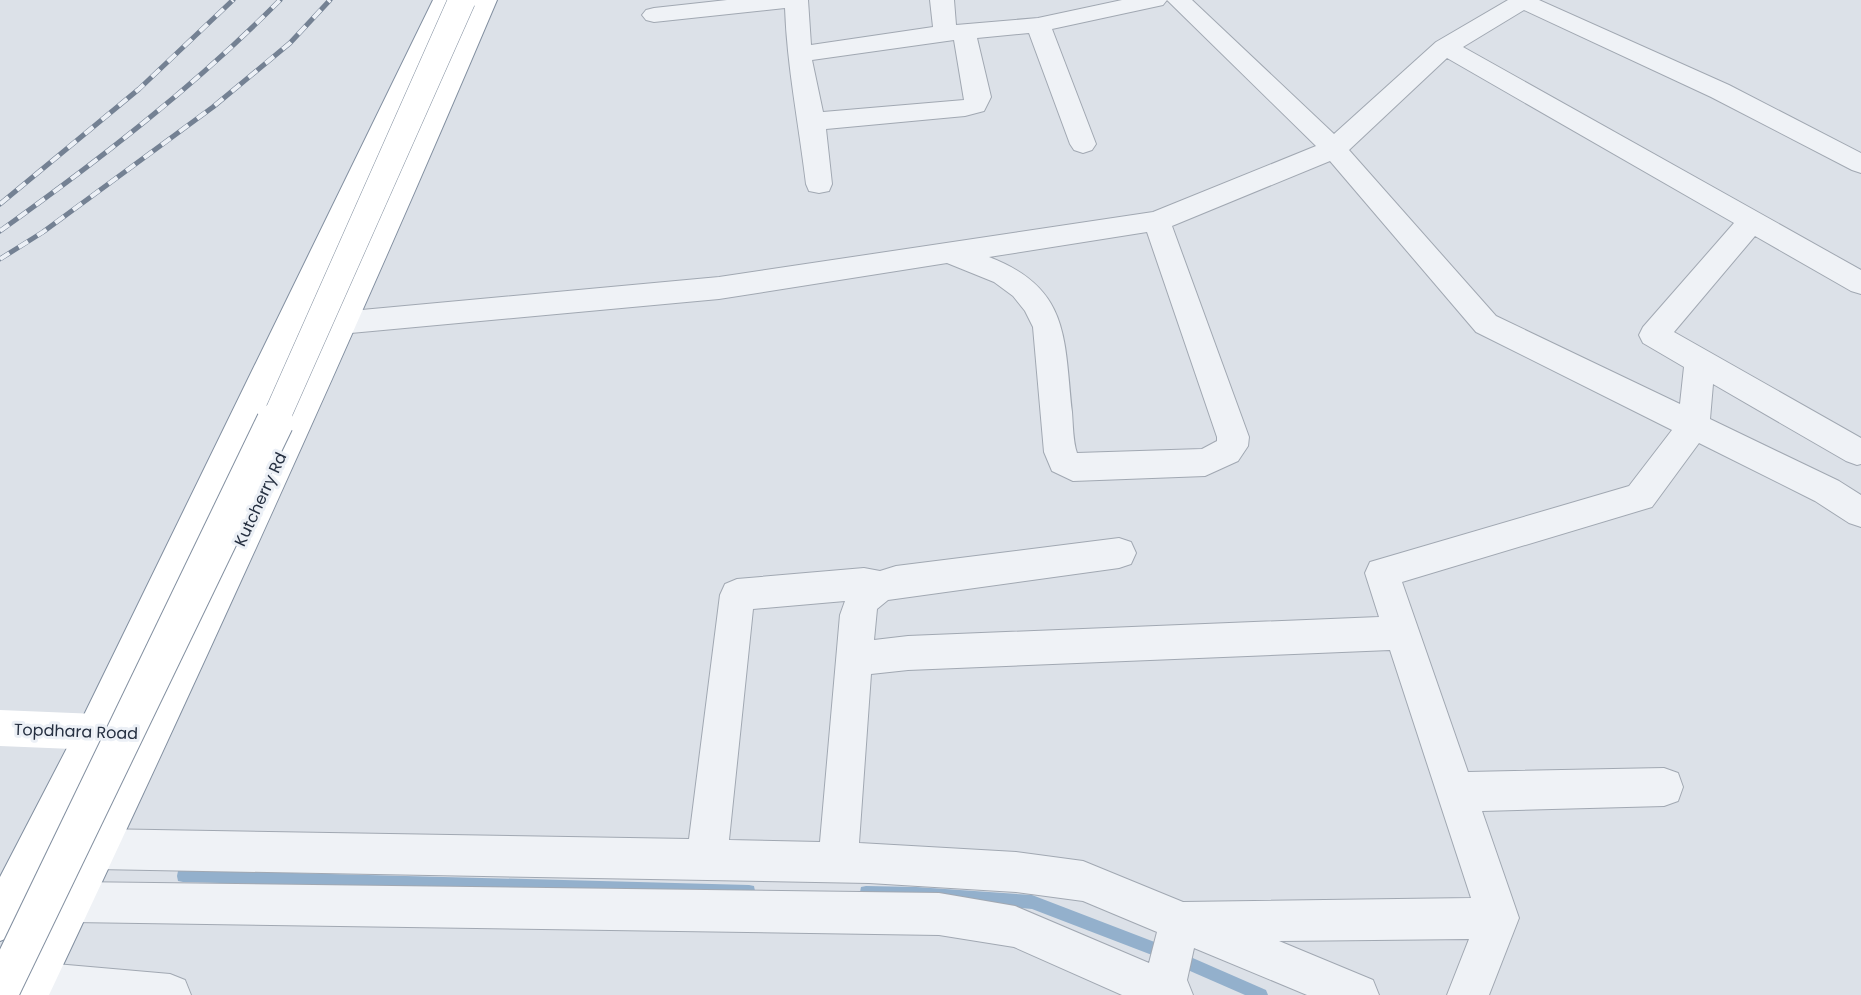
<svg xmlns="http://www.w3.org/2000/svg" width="1861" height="995" font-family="Poppins,sans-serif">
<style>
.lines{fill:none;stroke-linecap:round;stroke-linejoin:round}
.stream{fill:#93b0cc;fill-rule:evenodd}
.street-casing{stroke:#a1a8b2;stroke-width:2}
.highway-casing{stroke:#828fa0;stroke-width:2}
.street{fill:#eff2f6;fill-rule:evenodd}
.secondary{fill:#fff;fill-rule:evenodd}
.highway{fill:#fff;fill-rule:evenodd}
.rail-casing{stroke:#748193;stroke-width:5}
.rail{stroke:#ecf0f6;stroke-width:4;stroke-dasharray:11;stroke-linecap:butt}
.highway-bridge-far1-casing{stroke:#828fa0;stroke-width:28;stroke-linecap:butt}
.highway-bridge-casing{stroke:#828fa0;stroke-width:39;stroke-linecap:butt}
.highway-bridge-far1{stroke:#fff;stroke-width:27}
.highway-bridge{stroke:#fff;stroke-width:37}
.labels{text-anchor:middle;stroke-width:6;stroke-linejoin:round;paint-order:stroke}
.street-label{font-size:16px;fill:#252f40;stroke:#ecf0f6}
</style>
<rect width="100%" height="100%" fill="#dce1e8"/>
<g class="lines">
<!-- stream -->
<g class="stream">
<polygon points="183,870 749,885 754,886 755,891 754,896 749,897 183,882 178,881 177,876 178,871"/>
<polygon points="866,886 916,887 1032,895 1165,946 1170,948 1172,953 1170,958 1165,960 1032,909 916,899 866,898 861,897 860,892 861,887"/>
<polygon points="1179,952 1266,990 1268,995 1245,995 1174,964 1172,959 1174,954"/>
</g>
<!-- street casing -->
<g class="street-casing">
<g id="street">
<path d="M727,0H808L811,45L933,27L930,0H954L956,25L1038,18L1122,0H1167L1163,5L1052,29L1096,144L1092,150L1083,153L1074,150L1070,144L1029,33L977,38L991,97L984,111L965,116L826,129L832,184L829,191L819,193L809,191L806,184C799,125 787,67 785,8L654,22L646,20L642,15L646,10L654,8ZM954,40L964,100L823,112L812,60Z"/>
<path d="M1167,0H1192L1334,134L1436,42L1508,0H1539L1729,85L1861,153V173L1852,170L1711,97L1524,10L1463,47L1861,270V294L1851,291L1755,236L1674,332L1861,438V464L1857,465L1846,461L1713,384L1710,419L1839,481L1861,495V527L1849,523L1815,501L1699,443L1652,507L1402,582L1468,772L1664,768L1678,773L1683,787L1678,801L1664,806L1482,811L1519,918L1489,995H1447L1469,939L1279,941L1373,980L1379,995H1307L1194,948L1187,980L1193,995H1122L1014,947L939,935L73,922L59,916L53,902L59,888L73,882L939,893L1015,906L1149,963L1157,932L1083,901L1016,892L869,883L97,869L83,863L77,849L83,835L97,829L689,839L720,595L725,584L737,579L864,568L880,571L896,566L1119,538L1131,542L1136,553L1131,564L1119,568L888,600L877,609L874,640L908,636L1379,617L1365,573L1370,562L1629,486L1672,430L1476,332L1330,161L1172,226L1249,437L1248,446L1238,461L1205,476L1073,481L1052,471L1044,452L1033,327L1025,311L1013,296L994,282L947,263L719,299L340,334L330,331L325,323L330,315L340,312L719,277L1153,212L1316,146ZM1447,58L1734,223L1643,327L1639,335L1643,343L1684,367L1680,404L1496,316L1349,150ZM1147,232L1217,437V441L1202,449L1077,453C1073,442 1073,425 1072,412C1064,338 1070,288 989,257ZM845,601L840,615L820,842L729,840L753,609ZM1390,650L1471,898L1183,902L1083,861L1016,852L859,843L871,674L908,670Z"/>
<polygon points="33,962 170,974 185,980 191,995 17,995 12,983 18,968"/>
</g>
</g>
<!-- highway casing -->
<g class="highway-casing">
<g id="highway">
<polygon points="433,0 457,0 108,745 15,935 0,941 0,877 82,719"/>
<path d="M473,0H497C355,335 204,666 49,995H6L140,721L393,183Z"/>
</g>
</g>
<!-- street -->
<use href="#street" class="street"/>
<!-- secondary -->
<polygon class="secondary" points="0,710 121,715 134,720 140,733 134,746 121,751 0,746"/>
<!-- highway -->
<use href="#highway" class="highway"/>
<!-- rail casing -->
<g class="rail-casing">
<g id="rail">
<polyline points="0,204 139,89 233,0"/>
<path d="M0,231C99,160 194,87 280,0"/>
<polyline points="0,259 43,232 213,107 290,43 330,0"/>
</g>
</g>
<!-- rail -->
<use href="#rail" class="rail"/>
<!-- highway-bridge-far1 casing -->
<g class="highway-bridge-far1-casing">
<polyline id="highway-bridge-far1" points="274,423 462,0"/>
</g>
<!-- highway-bridge casing -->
<g class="highway-bridge-casing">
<polyline id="highway-bridge" points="0,992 275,422"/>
</g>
<!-- highway-bridge-far1 -->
<use href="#highway-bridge-far1" class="highway-bridge-far1"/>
<!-- highway-bridge -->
<use href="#highway-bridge" class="highway-bridge"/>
</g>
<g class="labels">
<!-- street labels -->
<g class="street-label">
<text transform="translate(260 499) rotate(-65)" y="6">Kutcherry Rd</text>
<text transform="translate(76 731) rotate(2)" y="6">Topdhara Road</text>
</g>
</g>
</svg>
